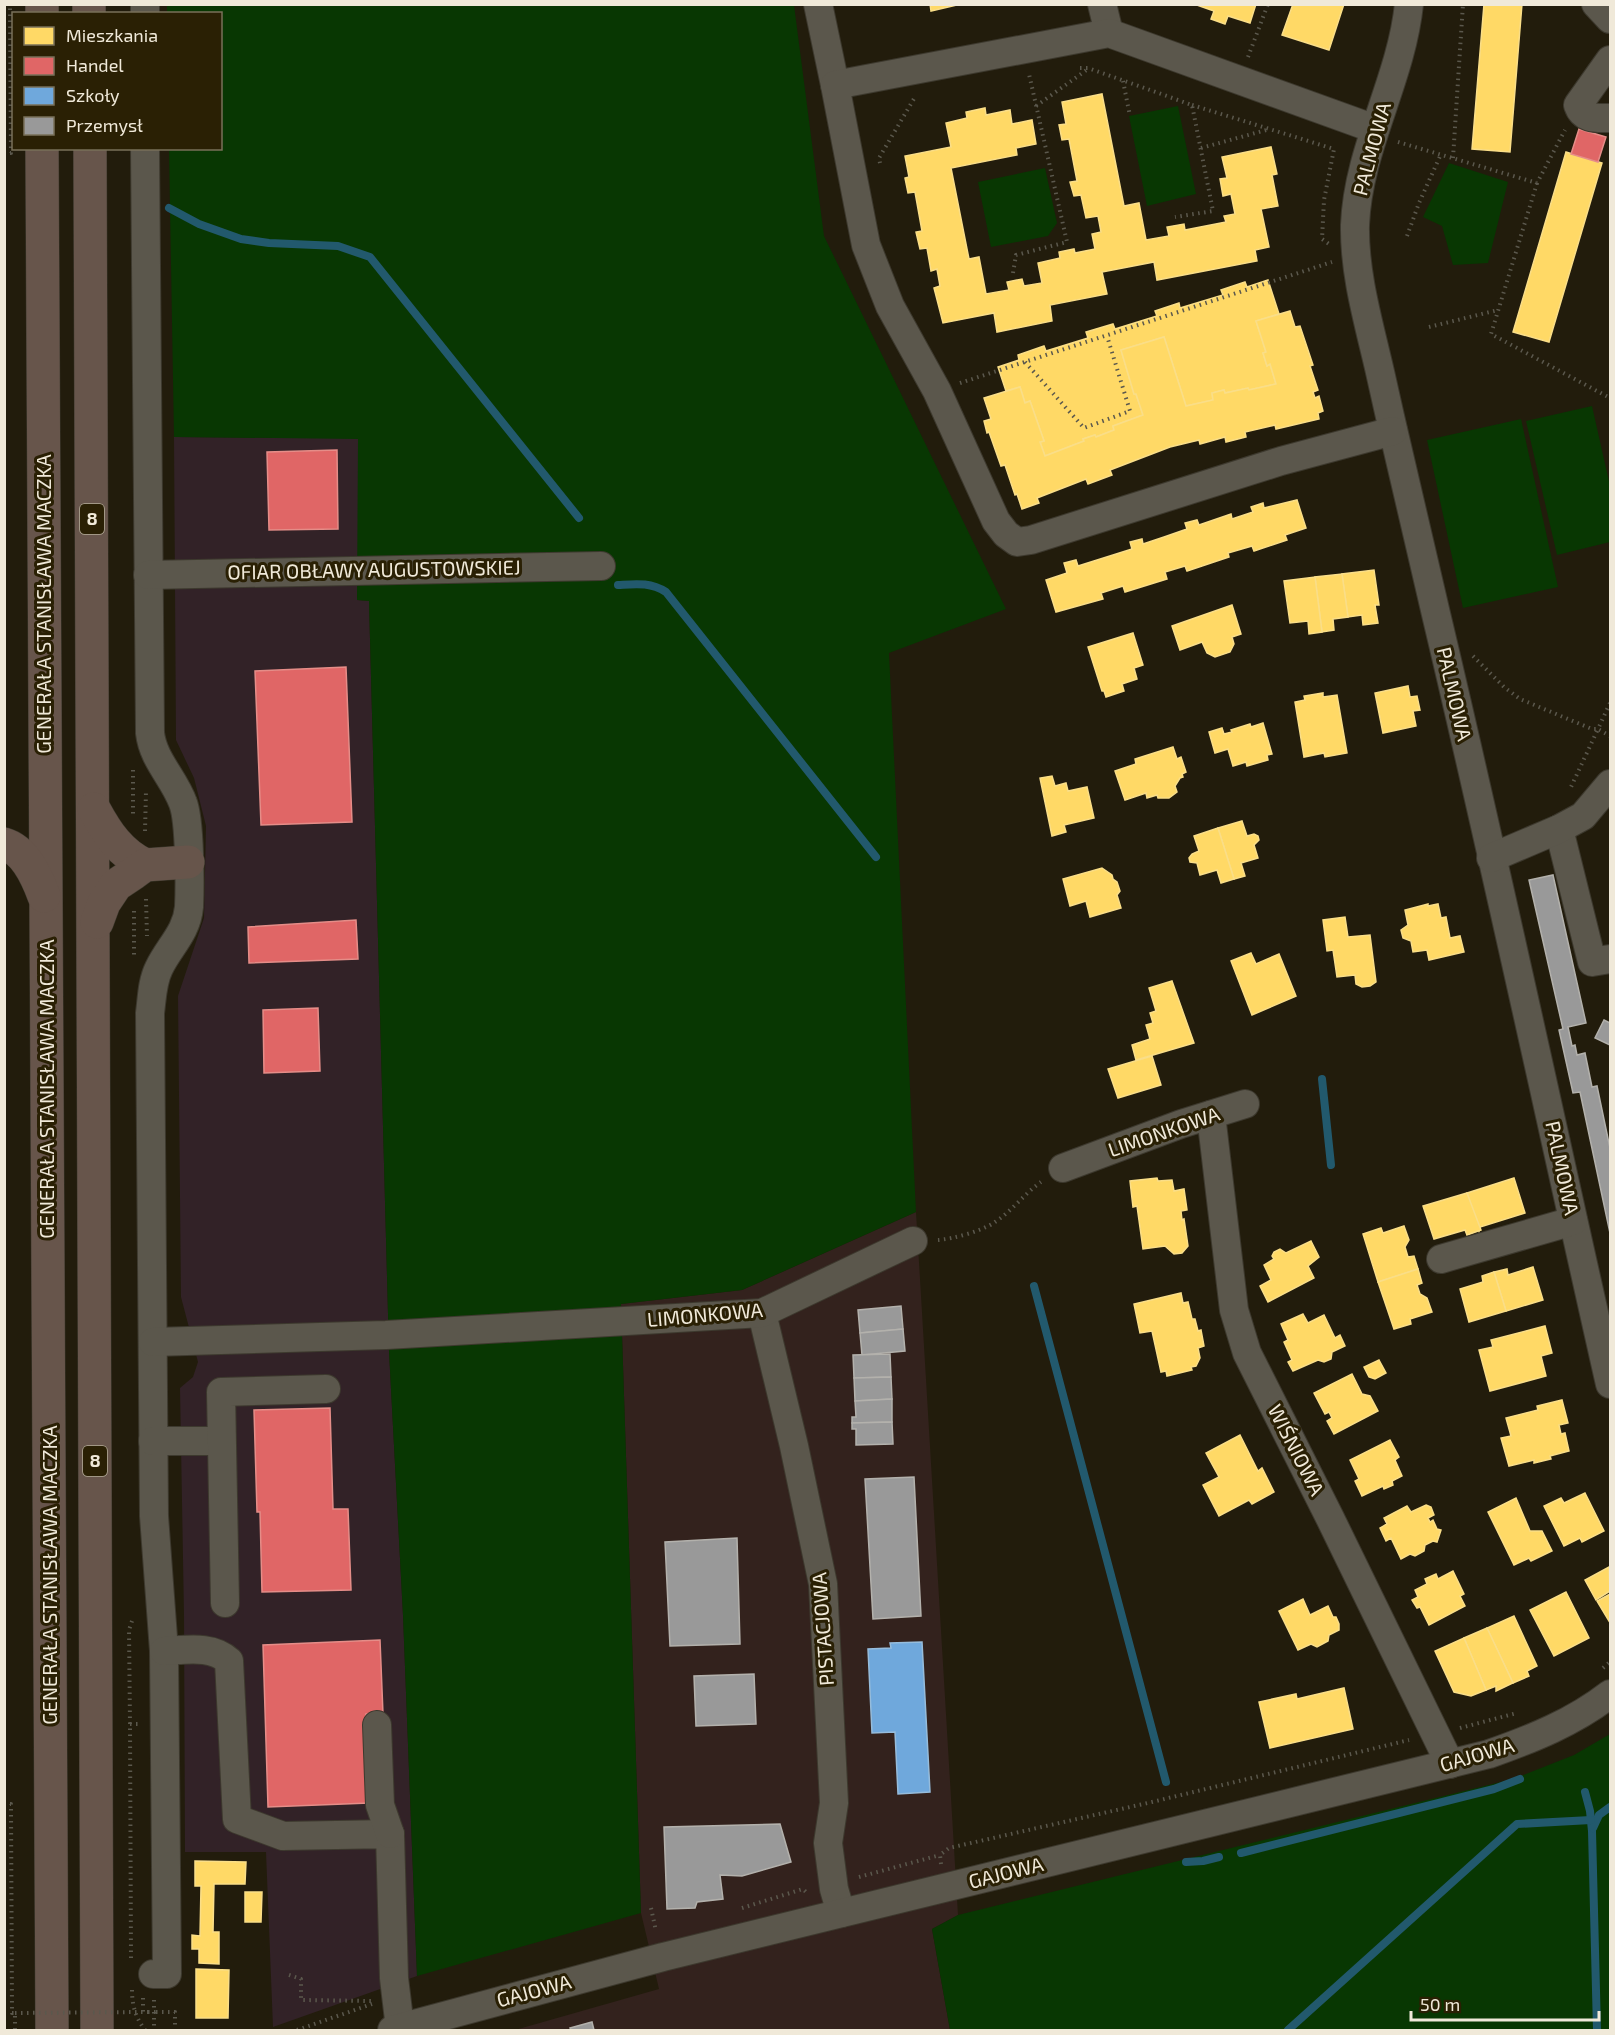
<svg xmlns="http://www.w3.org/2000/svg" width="1615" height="2035" font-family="'Exo 2',sans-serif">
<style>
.commercial{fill:#322227}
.industrial{fill:#33221d}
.green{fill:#083702}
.homes{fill:#ffd966;stroke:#fade88;stroke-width:1.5}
.shops{fill:#e06666;stroke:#e58d88;stroke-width:1.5}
.schools{fill:#6fa8dc;stroke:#96bcdb;stroke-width:1.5}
.industry{fill:#999;stroke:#b3b1ac;stroke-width:1.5}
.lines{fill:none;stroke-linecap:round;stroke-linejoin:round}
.stream{stroke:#22596d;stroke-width:8}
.minor-casing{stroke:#3d392e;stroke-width:30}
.highway-casing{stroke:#3d392e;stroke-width:34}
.path{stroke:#5b584d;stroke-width:4;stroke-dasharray:1.5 4.5;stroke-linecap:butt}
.minor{stroke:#5b574c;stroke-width:28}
.highway{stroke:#67554b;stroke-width:33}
.path-bridge{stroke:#5b584d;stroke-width:4;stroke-dasharray:1.5 4.5;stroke-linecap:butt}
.labels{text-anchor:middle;stroke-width:6;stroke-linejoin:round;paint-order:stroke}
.shield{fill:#2a2004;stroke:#b5ad99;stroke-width:1.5}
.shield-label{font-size:18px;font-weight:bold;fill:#f0e9d9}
.street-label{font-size:20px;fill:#f0e9d9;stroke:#2a2004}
</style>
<rect width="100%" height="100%" fill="#221c0c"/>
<!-- commercial -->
<polygon class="commercial" points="174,437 358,438 358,600 369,601 389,1351 403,1615 417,1976 273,2027 266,1852 185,1852 184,1615 180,1388 193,1377 198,1362 181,1297 178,996 204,918 206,826 194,778 176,740"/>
<!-- industrial -->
<polygon class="industrial" points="916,1212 958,1915 932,1929 950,2030 515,2030 659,1989 641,1913 621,1304 742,1290"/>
<!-- green -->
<g class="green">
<polygon points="167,5 794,5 824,236 1006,609 889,653 916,1212 742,1290 621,1304 641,1913 417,1976 403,1615 389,1351 369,601 357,600 358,439 174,437 169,149 220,148 220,14 167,13"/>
<polygon points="1178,106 1196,194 1147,206 1129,116"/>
<polygon points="1449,163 1508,182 1488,263 1453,265 1442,226 1423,217"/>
<polygon points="1045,168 1057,223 1048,236 991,247 978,182"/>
<polygon points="1592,406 1610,486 1610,542 1557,555 1526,421"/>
<polygon points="1521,419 1558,587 1463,608 1427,440"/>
<polygon points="1610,1734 1610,2030 950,2030 932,1929 958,1915 1513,1779 1574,1755"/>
</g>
<!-- homes -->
<g class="homes">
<polygon points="930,4 961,4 931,11"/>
<polygon points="1194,4 1256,4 1250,23 1228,16 1225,24 1211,19 1214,11"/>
<polygon points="1293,4 1344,4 1329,50 1282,35"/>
<polygon points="1484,4 1522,4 1510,152 1472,149"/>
<polygon points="1102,94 1124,206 1139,203 1146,240 1169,236 1167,227 1184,224 1185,230 1226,222 1224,216 1235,214 1231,194 1223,196 1220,179 1227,178 1222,157 1271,147 1277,174 1272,175 1278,206 1261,209 1269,247 1255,250 1257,261 1157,280 1154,262 1102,272 1107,294 1050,305 1052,321 997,332 994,313 943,323 934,288 940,286 937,269 931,271 927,248 920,249 916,232 922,231 915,192 908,193 905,178 909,177 905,156 951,147 946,123 967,118 966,112 985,108 986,115 1010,110 1012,124 1032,120 1036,144 1016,148 1017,155 951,168 969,259 979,257 986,294 1009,290 1007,282 1022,279 1024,286 1042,283 1038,263 1060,258 1059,252 1074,249 1075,253 1095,249 1092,234 1101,232 1098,216 1086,218 1081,195 1074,196 1070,182 1077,181 1069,139 1062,140 1059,125 1066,124 1062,102"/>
<polygon points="1566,152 1602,163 1549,342 1513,332"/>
<polygon points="1268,280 1279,314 1256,321 1266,352 1263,353 1267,366 1270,364 1276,384 1249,390 1248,388 1225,393 1224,390 1212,393 1213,400 1186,406 1164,337 1121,350 1134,394 1136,394 1143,415 1113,426 1114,430 1096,437 1095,435 1083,439 1084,441 1045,456 1040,442 1044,441 1030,401 1025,403 1020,387 1006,391 998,367 1019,360 1018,355 1044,346 1046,351 1088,338 1086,332 1113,324 1115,329 1157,316 1155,311 1179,303 1180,308 1223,295 1221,290 1245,282 1247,287"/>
<polygon points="1290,311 1295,327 1300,326 1313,365 1310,366 1318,390 1313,392 1315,398 1319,396 1323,411 1318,413 1319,419 1276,429 1275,425 1245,432 1246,437 1226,442 1225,437 1200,444 1199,440 1170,447 1110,470 1112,475 1088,484 1086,479 1037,498 1039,503 1022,509 1017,494 1015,495 1005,465 1001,466 989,432 987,433 984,421 991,419 984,398 1020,387 1025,403 1030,401 1044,441 1040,442 1045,456 1084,441 1083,439 1095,435 1096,437 1114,430 1113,426 1143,415 1136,394 1134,394 1121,350 1164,337 1186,406 1213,400 1212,393 1224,390 1225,393 1248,388 1249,390 1276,384 1270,364 1267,366 1263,353 1266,352 1256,321"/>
<polygon points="1297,500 1306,528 1285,535 1287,540 1254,551 1252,546 1228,553 1229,557 1187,571 1185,566 1165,572 1167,579 1125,592 1123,586 1101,593 1103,599 1056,612 1046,580 1067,573 1064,563 1076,560 1078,566 1132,549 1130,542 1142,539 1143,544 1164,537 1187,529 1185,523 1197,520 1199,525 1231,514 1232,519 1253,512 1251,507 1263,503 1264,508"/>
<polygon points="1374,570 1379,605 1375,605 1378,623 1363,625 1362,615 1348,617 1342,574"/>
<polygon points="1342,574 1348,617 1333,619 1334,630 1322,632 1315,577"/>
<polygon points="1315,577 1322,632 1309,634 1308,621 1290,623 1284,581"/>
<polygon points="1232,605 1241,634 1232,637 1234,644 1230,652 1215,657 1207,653 1202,642 1180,650 1172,626"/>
<polygon points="1133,633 1143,665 1134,668 1137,679 1122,684 1124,691 1106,697 1104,691 1102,691 1088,647"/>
<polygon points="1408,686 1410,697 1417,696 1420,710 1413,711 1416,726 1383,733 1375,693"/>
<polygon points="1323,693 1323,697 1337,695 1347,753 1325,757 1324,753 1304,757 1295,702 1305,700 1304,696"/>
<polygon points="1263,723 1272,754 1267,755 1268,760 1247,766 1246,762 1233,766 1228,749 1215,753 1209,732 1222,728 1224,734 1232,732 1231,730 1250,724 1251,727"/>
<polygon points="1173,747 1177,759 1181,757 1186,772 1182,774 1183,777 1180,778 1175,786 1177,792 1169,798 1158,798 1157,795 1147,798 1146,793 1125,800 1115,771 1136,764 1135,759"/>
<polygon points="1052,776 1055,786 1066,783 1068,791 1087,787 1094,818 1064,825 1066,832 1052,836 1040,778"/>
<polygon points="1242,821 1247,836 1254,834 1258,836 1259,840 1254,845 1258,858 1241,863 1245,876 1234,879 1218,828"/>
<polygon points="1218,828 1234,879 1221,883 1217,870 1200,875 1197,863 1190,862 1189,858 1192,854 1199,851 1194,836"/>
<polygon points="1102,868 1112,875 1113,879 1117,882 1120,891 1117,895 1121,908 1090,917 1086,901 1070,906 1063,879"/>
<polygon points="1428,904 1428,906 1438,904 1441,918 1446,917 1450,938 1460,936 1464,952 1429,960 1427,950 1413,952 1411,941 1403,938 1401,930 1408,925 1405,910"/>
<polygon points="1345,917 1348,937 1370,935 1376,982 1370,986 1362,987 1356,984 1355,975 1337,977 1333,950 1327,951 1323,920"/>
<polygon points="1251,953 1256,964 1279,954 1296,996 1252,1015 1231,961"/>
<polygon points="1172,981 1194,1043 1136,1060 1132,1045 1150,1039 1146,1025 1153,1023 1150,1013 1156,1011 1149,988"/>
<polygon points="1152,1056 1161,1085 1118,1098 1108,1069"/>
<polygon points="1157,1178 1158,1181 1172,1180 1174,1191 1184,1189 1187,1210 1181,1211 1182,1220 1184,1219 1188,1246 1182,1253 1174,1254 1165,1246 1143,1249 1137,1206 1133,1207 1130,1181"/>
<polygon points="1514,1178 1525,1213 1480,1227 1479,1231 1467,1193"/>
<polygon points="1467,1193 1481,1230 1467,1235 1465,1230 1434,1239 1423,1206"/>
<polygon points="1404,1226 1409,1240 1405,1247 1408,1257 1414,1256 1418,1269 1378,1282 1363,1234 1381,1228 1383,1233"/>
<polygon points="1311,1241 1319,1257 1308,1266 1314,1278 1268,1302 1260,1286 1271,1280 1264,1265 1274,1259 1272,1256 1274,1252 1280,1249 1286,1253"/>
<polygon points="1533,1267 1543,1300 1506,1311 1494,1272 1507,1269 1508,1275"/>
<polygon points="1418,1269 1422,1283 1417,1285 1420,1294 1427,1298 1432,1312 1410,1319 1411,1324 1394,1329 1378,1282"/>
<polygon points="1494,1272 1506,1311 1469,1322 1460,1289 1483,1282 1482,1276"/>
<polygon points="1181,1293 1183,1303 1188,1302 1192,1319 1195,1319 1198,1331 1201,1330 1204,1346 1198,1348 1200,1358 1196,1366 1191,1367 1192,1370 1167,1376 1166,1371 1161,1372 1152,1331 1140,1333 1134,1304"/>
<polygon points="1303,1314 1308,1323 1324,1315 1335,1338 1340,1335 1345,1346 1332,1352 1331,1359 1324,1362 1318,1360 1293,1371 1288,1362 1292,1360 1284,1342 1288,1340 1281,1324"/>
<polygon points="1545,1326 1552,1353 1541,1356 1546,1376 1490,1391 1479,1350 1493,1347 1491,1340"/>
<polygon points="1379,1360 1386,1373 1375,1379 1369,1377 1364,1367"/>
<polygon points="1352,1374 1362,1394 1370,1396 1378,1411 1334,1434 1327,1421 1332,1418 1329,1412 1325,1414 1314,1393"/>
<polygon points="1562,1400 1568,1423 1559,1425 1561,1434 1565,1433 1569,1451 1550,1456 1551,1459 1534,1463 1534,1460 1509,1466 1501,1438 1511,1436 1506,1418 1538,1410 1537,1406"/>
<polygon points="1240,1435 1258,1471 1262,1468 1274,1492 1252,1504 1249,1500 1219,1516 1203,1485 1219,1477 1206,1453"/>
<polygon points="1390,1440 1399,1457 1395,1460 1402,1476 1392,1481 1393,1485 1384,1489 1383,1486 1362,1496 1355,1481 1359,1479 1350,1460"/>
<polygon points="1585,1493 1604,1531 1582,1542 1580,1538 1564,1546 1544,1506 1561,1498 1564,1503"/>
<polygon points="1516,1498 1530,1531 1542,1531 1552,1551 1531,1561 1529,1558 1514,1565 1488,1512"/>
<polygon points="1426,1505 1431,1507 1434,1515 1428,1518 1430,1522 1433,1520 1437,1529 1441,1530 1437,1542 1433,1541 1425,1545 1424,1551 1415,1556 1410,1554 1401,1559 1391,1538 1386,1541 1380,1528 1387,1524 1384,1518 1407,1506 1411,1512"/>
<polygon points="1609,1567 1610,1591 1596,1600 1585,1580"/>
<polygon points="1453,1571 1464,1594 1460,1596 1465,1606 1429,1625 1420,1607 1417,1608 1412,1600 1418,1597 1415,1590 1427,1584 1425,1579 1436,1574 1438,1579"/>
<polygon points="1566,1592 1589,1638 1554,1656 1530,1610"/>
<polygon points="1610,1594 1610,1620 1609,1621 1597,1601"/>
<polygon points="1303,1599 1310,1615 1328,1606 1333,1617 1336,1617 1339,1624 1339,1630 1329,1635 1328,1641 1317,1647 1311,1644 1298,1650 1279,1611"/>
<polygon points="1514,1616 1537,1666 1527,1671 1529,1676 1513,1683 1487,1628"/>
<polygon points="1487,1628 1513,1683 1496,1691 1496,1686 1486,1690 1464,1638"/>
<polygon points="1464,1638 1486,1690 1471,1696 1454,1692 1435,1651"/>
<polygon points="1344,1688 1353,1729 1270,1748 1259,1702 1296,1694 1297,1699"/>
<polygon points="195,1861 246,1862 245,1884 214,1884 213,1932 219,1932 219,1964 199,1963 199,1949 192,1949 192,1935 200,1936 201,1886 195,1886"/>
<polygon points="245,1892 262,1892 261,1922 245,1922"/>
<polygon points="196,1969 229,1970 228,2018 196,2018"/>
</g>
<!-- shops -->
<g class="shops">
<polygon points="1579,129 1606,137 1598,162 1571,154"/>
<polygon points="337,450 338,529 269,530 267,452"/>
<polygon points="346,667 352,822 261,825 255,671"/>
<polygon points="356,920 358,959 249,963 248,927"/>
<polygon points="318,1008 320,1071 264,1073 263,1010"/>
<polygon points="330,1408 333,1509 348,1509 351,1590 262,1592 260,1512 257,1512 254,1410"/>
<polygon points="380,1640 383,1714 366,1714 369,1803 268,1807 263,1645"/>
</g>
<!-- schools -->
<polygon class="schools" points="922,1642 930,1792 898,1794 895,1732 872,1733 868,1649 891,1648 890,1643"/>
<!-- industry -->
<g class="industry">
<polygon points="1553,875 1586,1023 1568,1027 1572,1046 1575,1045 1577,1055 1585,1053 1592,1087 1597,1086 1610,1148 1610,1233 1580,1092 1573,1093 1559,1030 1563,1029 1529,880"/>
<polygon points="1604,1020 1610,1023 1610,1045 1595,1038"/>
<polygon points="901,1306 903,1329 860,1333 858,1310"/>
<polygon points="903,1329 905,1351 862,1355 860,1333"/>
<polygon points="890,1354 891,1377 854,1378 853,1355"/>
<polygon points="891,1377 892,1399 855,1401 854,1378"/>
<polygon points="892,1399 892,1422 852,1423 852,1417 856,1417 855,1401"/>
<polygon points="892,1422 893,1444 856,1445 856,1429 852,1429 852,1423"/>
<polygon points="914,1477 921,1616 873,1619 865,1479"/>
<polygon points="737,1538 740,1644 670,1646 665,1542"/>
<polygon points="754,1674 756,1724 696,1726 694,1676"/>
<polygon points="780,1824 791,1862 742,1876 720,1875 723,1899 697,1902 695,1908 667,1909 664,1827"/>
<polygon points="592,2022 594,2030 571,2030 570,2028"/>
</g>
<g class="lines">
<!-- stream -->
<g class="stream">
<polyline points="169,208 199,224 241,239 269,243 338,246 370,257 579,518"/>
<path d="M618,585C636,584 650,582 666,592L876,857"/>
<polyline points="1322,1079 1331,1165"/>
<polyline points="1034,1286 1166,1782"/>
<polyline points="1585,1792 1590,1811 1592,1831 1597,2030"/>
<polyline points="1593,1828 1599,1815 1610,1807"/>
<polyline points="1241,1853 1494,1789 1520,1779"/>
<polyline points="1186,1862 1203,1861 1219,1857"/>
<polyline points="1288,2030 1517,1824 1591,1820"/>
</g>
<!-- minor casing -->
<g class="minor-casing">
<g id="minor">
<polyline points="145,4 145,14"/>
<polyline points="818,4 835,85"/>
<polyline points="1102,4 1109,33"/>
<path d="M1409,4C1401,81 1358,148 1355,225C1354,274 1369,324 1380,372C1398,453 1417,534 1436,614C1497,870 1552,1128 1610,1384"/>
<polyline points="1596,4 1610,19"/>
<path d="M1610,60L1578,105C1583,120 1597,118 1610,118"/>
<polyline points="1375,129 1109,33 835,85 866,245 890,306 937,391 996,521 1006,534 1017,542 1031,540 1281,461 1393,431"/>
<path d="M145,148L150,733C153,760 174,778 183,803C190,821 190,886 189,907C187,932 169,947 159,968C152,982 152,998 150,1013L154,1516L164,1651L167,1974H153"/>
<polyline points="148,575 601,566"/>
<polyline points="1559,829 1592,962 1610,959"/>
<polyline points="1491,858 1559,829 1583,816 1610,784"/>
<polyline points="1211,1115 1234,1310 1247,1353 1330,1518 1450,1764"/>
<polyline points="1063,1168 1181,1124 1245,1104"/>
<polyline points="1441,1259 1573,1221"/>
<polyline points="762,1313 794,1446 823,1584 834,1803 828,1843 834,1889 841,1913"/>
<polyline points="153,1342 386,1335 762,1313 913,1241"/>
<polyline points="153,1441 221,1441"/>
<polyline points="225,1603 221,1392 326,1389"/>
<path d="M164,1651C187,1650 212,1645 229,1661L237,1819L283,1836L390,1834L394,1978L400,2028"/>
<polyline points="377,1725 380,1805 390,1834"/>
<path d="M392,2030L663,1957L1489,1754C1532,1739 1574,1722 1610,1694"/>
</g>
</g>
<!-- highway casing -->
<g class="highway-casing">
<g id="highway">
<polyline points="89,4 89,14"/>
<polyline points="42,14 42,4"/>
<polyline points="42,148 52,2030"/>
<polyline points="90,148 97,2030"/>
<path d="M94,809C107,833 120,853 145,865"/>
<path d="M4,844C25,850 37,877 44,896"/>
<polyline points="97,922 104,903 116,885 134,873 145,865 188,862"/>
</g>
</g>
<!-- path -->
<g class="path">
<polyline points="1248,57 1268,4"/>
<polyline points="1080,68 1088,68 1192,105 1213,211 1175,217"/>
<polyline points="1123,81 1130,116"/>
<polyline points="1192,105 1334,149 1324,200 1322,239 1329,244"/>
<polyline points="1036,106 1088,69"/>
<polyline points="1398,142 1537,183 1565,130"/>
<polyline points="1201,148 1270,129"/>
<polyline points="4,153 11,153 10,4"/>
<polyline points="1453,158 1463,4"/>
<polyline points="880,163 879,158 915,97"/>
<polyline points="1537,183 1491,334 1610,398"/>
<polyline points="1407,236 1419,203 1441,154"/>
<polyline points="1013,273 1016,255 1067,242 1029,74"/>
<polyline points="1429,327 1498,310"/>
<polyline points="1025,362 1084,428 1130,411 1107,336"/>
<polyline points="960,383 1332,262"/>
<polyline points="1473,656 1504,687 1520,699 1592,729 1598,729 1571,787"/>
<polyline points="1610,703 1598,729 1610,736"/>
<polyline points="133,770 133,817"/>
<polyline points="145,831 146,791"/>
<polyline points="146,899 147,936"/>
<polyline points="134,911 134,958"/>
<path d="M938,1240C953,1239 982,1231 995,1222C1012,1211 1024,1194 1041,1182"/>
<polyline points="1603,1668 1610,1662"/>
<polyline points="130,1724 129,1630 133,1618"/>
<polyline points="1460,1728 1517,1713"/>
<polyline points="4,1804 11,1804 12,2013 15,2013 15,2030"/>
<polyline points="941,1864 940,1855 949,1848 1152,1802 1409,1740"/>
<polyline points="859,1877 940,1855"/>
<polyline points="651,1908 656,1931"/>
<polyline points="742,1908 803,1889 808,1894"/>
<polyline points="131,1958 130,1724 140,1724"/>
<polyline points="289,1975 301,1979 301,2000 372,2001"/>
<path d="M132,1990C132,2006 136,2018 145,2030"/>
<polyline points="143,1998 143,2012 148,2012"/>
<polyline points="154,2000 154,2030"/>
<polyline points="156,2012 175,2012 175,2030"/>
<polyline points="297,2030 372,2004"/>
</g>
<!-- minor -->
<use href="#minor" class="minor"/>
<!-- highway -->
<use href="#highway" class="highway"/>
<!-- path-bridge -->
<g class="path-bridge">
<polyline points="148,2012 156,2012"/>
<polyline points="15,2013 143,2012"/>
</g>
</g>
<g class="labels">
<!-- shield labels -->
<g class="shield">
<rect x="80" y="504" width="24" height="30" rx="4.5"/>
<rect x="83" y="1446" width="24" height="30" rx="4.5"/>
</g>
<g class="shield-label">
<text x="92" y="525">8</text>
<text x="95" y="1467">8</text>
</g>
<!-- street labels -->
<g class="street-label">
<text transform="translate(1372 149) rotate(-75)" y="7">PALMOWA</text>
<text transform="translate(374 570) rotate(-1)" y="7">OFIAR OBŁAWY AUGUSTOWSKIEJ</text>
<text transform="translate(44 604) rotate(-90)" y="7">GENERAŁA STANISŁAWA MACZKA</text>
<text transform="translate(1454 694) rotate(77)" y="7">PALMOWA</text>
<text transform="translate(47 1089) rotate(-90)" y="7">GENERAŁA STANISŁAWA MACZKA</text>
<text transform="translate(1164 1132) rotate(-19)" y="7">LIMONKOWA</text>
<text transform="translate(1562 1168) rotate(78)" y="7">PALMOWA</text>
<text transform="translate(705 1315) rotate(-5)" y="7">LIMONKOWA</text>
<text transform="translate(1296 1450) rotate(63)" y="7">WIŚNIOWA</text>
<text transform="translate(50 1575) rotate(-90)" y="7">GENERAŁA STANISŁAWA MACZKA</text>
<text transform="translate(823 1629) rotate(-94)" y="7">PISTACJOWA</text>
<text transform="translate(1477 1755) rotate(-16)" y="7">GAJOWA</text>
<text transform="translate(1006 1873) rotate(-14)" y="7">GAJOWA</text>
<text transform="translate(534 1991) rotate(-15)" y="7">GAJOWA</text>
</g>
</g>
<!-- border -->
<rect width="1615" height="2035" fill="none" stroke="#f0e9d9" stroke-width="12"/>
<!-- legend -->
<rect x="12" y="12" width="210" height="138" fill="#2a2004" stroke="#797059" stroke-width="1.5"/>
<rect x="24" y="27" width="30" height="18" fill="#ffd966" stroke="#797059" stroke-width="1.5"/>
<text x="66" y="42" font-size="18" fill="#f0e9d9">Mieszkania</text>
<rect x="24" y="57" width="30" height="18" fill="#e06666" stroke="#797059" stroke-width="1.5"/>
<text x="66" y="72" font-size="18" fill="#f0e9d9">Handel</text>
<rect x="24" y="87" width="30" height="18" fill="#6fa8dc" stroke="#797059" stroke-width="1.5"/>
<text x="66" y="102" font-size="18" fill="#f0e9d9">Szkoły</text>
<rect x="24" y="117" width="30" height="18" fill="#999999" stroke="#797059" stroke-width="1.5"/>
<text x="66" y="132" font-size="18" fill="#f0e9d9">Przemysł</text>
<!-- scale -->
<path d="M1411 2011v9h188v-9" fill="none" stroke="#f0e9d9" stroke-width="3"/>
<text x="1420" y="2011" font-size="18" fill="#f0e9d9" stroke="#2a2004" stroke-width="4.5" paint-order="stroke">50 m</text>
</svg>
